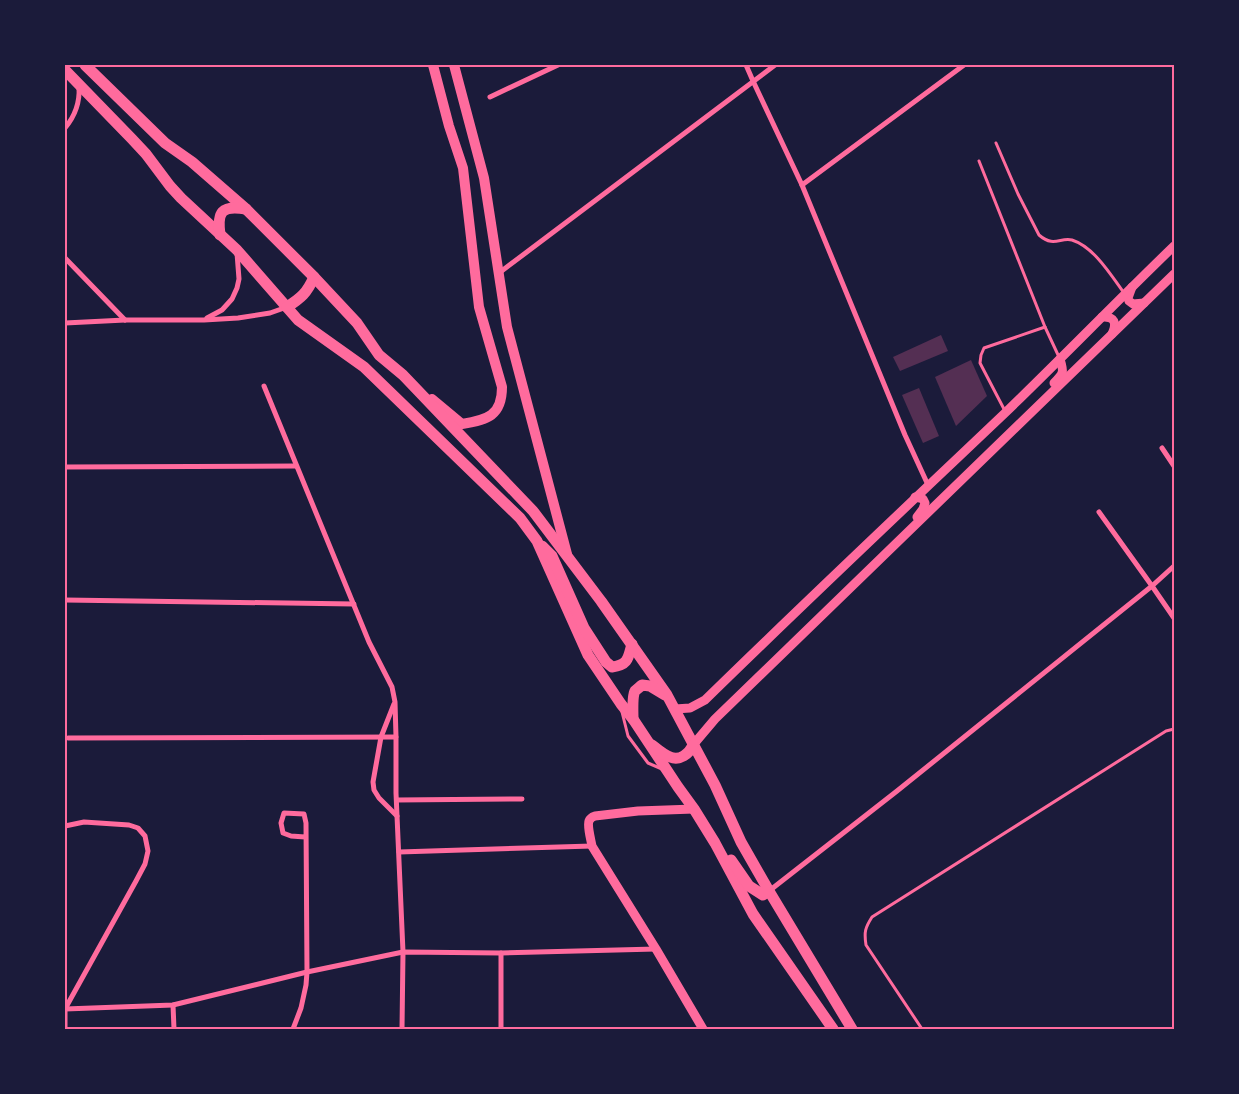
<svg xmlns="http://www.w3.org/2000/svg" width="1239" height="1094" font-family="'Archivo Narrow',sans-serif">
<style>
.building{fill:#542f53}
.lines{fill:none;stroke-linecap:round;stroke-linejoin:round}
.service{stroke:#ff6b9d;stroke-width:3}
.minor{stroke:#ff6b9d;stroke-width:5}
.tertiary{stroke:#ff6b9d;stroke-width:9}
.secondary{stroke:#ff6b9d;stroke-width:10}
.primary{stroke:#ff6b9d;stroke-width:11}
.neatline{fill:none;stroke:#ff6b9d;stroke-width:2}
</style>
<rect width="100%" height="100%" fill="#1b1b3a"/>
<!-- building -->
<g class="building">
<polygon points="941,335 948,351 900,371 893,357"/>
<polygon points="971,360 987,396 956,426 935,377"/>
<polygon points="919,388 939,436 923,443 902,395"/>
</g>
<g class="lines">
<!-- service -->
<g class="service">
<path d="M996,143L1018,194L1039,235C1054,248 1060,237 1072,240C1094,247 1111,275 1124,293"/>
<polyline points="979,161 1045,327 1059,357"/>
<polyline points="1005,411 980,363 981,355 984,348 1045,327"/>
<polyline points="622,712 628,736 648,763 662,769"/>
<path d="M922,1029L866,945C864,932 865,928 872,917L1166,731L1174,729"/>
</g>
<!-- minor -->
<g class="minor">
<polyline points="746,65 753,81 802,185 905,435 928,485"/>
<polyline points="490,97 558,65"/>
<path d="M65,128C75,116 80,103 79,87"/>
<polyline points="802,185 964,65"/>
<polyline points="65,258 125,320"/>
<polyline points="499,273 775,65"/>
<polyline points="207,318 222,310 232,299 237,288 239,279 237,253"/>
<polyline points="65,323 125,320 204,320 238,318 270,313 287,307"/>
<polyline points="264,386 369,642 392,687 395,702 396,737 396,793 403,952 402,1029"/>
<polyline points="1162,448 1174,466"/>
<polyline points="65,467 296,466"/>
<polyline points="1099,512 1152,586 1174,618"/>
<polyline points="65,600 354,604"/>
<polyline points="394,704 381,737 373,782 374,790 379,798 397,816"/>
<polyline points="68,738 396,737"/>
<polyline points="397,800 522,799"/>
<polyline points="65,826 84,822 129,825 138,828 145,836 148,851 145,864 136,881 65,1009 65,1028"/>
<polyline points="399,852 592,846"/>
<polyline points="769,891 897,791 1152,586 1174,566"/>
<polyline points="173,1005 174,1029"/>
<polyline points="65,1009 173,1005 307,972 403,952 501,953 656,949"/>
<polyline points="293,1029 301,1008 306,985 307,972 306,823 304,814 284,813 281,823 283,833 291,836 305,837"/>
<polyline points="501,1029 501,953"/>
</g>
<!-- tertiary -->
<g class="tertiary">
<polyline points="1132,287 1128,298 1129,301 1133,304 1144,303"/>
<path d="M1102,317C1115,316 1117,323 1112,334"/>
<path d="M1054,383C1064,373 1064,372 1060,359"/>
<polyline points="915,497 923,499 925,503 923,509 917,517"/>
<path d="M675,709L690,708L705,700C804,603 905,508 1005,413C1062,358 1117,301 1174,246"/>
<polyline points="693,745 715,719 1174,274"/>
<path d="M694,809L638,811L595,816C592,817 590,818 589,821C587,826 591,840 592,846L656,949L703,1029"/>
</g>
<!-- secondary -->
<g class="secondary">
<polyline points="454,65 484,178 507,327 567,554"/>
<path d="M432,399L462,424C487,420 502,416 502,387L479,307L463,168L449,126L433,65"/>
</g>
<!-- primary -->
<g class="primary">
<polyline points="85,65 165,143 192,162 246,209 314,277 357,323 379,355 403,375 533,511 601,601 667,695 715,785 741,842 769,891 852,1029"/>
<polyline points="65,70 132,139 146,154 170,186 181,198 237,250 298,320 364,367 520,518 537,541 588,655 621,704 633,719 678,787 694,809 715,843 753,914 833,1029"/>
<path d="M220,235C217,212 221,205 246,209"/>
<path d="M287,307C301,298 307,293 314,277"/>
<path d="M542,546L552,556L584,628L606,662L612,667C628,665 628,659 632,644"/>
<path d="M633,719C633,712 632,696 635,691C636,690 641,686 642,685L650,686L665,695"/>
<path d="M652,745C657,749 664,755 670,757C680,761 689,754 693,745"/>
<polyline points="731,860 749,886 763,895 769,891"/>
</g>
</g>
<!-- border -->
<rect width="1239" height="1094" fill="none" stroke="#1b1b3a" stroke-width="132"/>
<rect x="66" y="66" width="1107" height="962" class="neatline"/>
</svg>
